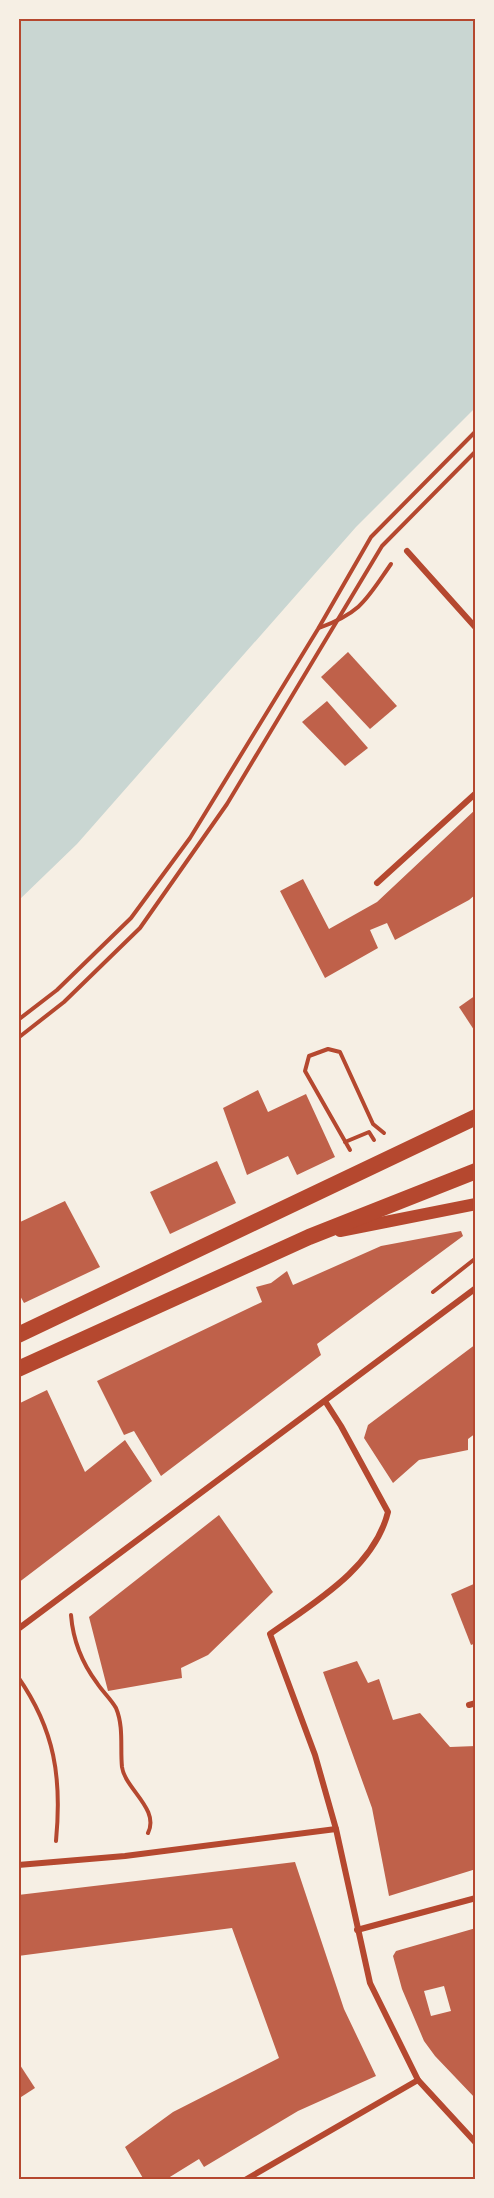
<svg xmlns="http://www.w3.org/2000/svg" width="494" height="2198" font-family="Roboto,sans-serif">
<style>
.water{fill:#c9d6d2}
.building{fill:#bf614a;fill-rule:evenodd}
.lines{fill:none;stroke-linecap:round;stroke-linejoin:round}
.path{stroke:#b5482f;stroke-width:4}
.minor{stroke:#b5482f;stroke-width:6}
.secondary{stroke:#b5482f;stroke-width:12}
.trunk{stroke:#b5482f;stroke-width:16}
.neatline{fill:none;stroke:#b5482f;stroke-width:2}
</style>
<rect width="100%" height="100%" fill="#f6efe4"/>
<!-- water -->
<polygon class="water" points="18,18 476,18 476,407 356,527 77,844 18,901"/>
<!-- building -->
<g class="building">
<polygon points="348,652 397,706 370,729 321,677"/>
<polygon points="327,701 368,748 345,766 302,722"/>
<polygon points="476,809 476,894 469,900 395,940 387,923 370,930 378,948 325,978 280,891 303,879 329,929 377,902"/>
<polygon points="476,995 476,1033 459,1007"/>
<polygon points="258,1090 268,1112 306,1094 335,1157 297,1175 288,1156 247,1175 223,1108"/>
<polygon points="217,1161 236,1203 170,1234 150,1192"/>
<polygon points="65,1201 100,1267 24,1303 18,1292 18,1223"/>
<polygon points="461,1231 463,1236 317,1344 321,1355 161,1476 134,1431 124,1435 97,1381 262,1302 256,1287 271,1283 287,1271 293,1285 381,1246"/>
<polygon points="476,1344 476,1433 468,1439 468,1450 419,1460 393,1483 364,1438 368,1425"/>
<polygon points="47,1390 85,1472 125,1440 152,1481 18,1583 18,1404"/>
<polygon points="219,1515 273,1592 208,1655 181,1668 182,1678 108,1691 89,1617"/>
<polygon points="476,1583 476,1643 471,1645 451,1594"/>
<polygon points="357,1661 368,1683 379,1679 393,1720 420,1713 450,1747 476,1746 476,1869 389,1896 372,1808 323,1672"/>
<polygon points="295,1862 344,2009 376,2076 298,2111 204,2167 199,2159 165,2180 144,2180 125,2147 173,2112 279,2058 232,1928 18,1956 18,1895"/>
<path d="M476,1928V2014L473,2015L476,2024V2099L435,2056L424,2041L402,1989L393,1956L396,1951ZM444,1986L451,2011L431,2016L424,1991Z"/>
<polygon points="20,2065 35,2088 18,2099 18,2066"/>
</g>
<g class="lines">
<!-- path -->
<g class="path">
<path d="M319,628C362,612 366,600 391,564"/>
<polyline points="18,1020 57,990 131,918 190,838 318,629 371,537 476,431"/>
<polyline points="18,1038 64,1002 140,928 227,804 382,546 476,451"/>
<polyline points="345,1142 369,1132 374,1140"/>
<polyline points="350,1150 305,1071 309,1056 328,1049 340,1052 373,1124 384,1133"/>
<polyline points="433,1292 476,1258"/>
<path d="M71,1615C73,1640 82,1663 97,1683C102,1691 111,1699 116,1708C124,1727 120,1748 122,1767C125,1789 160,1809 148,1833"/>
<path d="M18,1677C55,1730 62,1778 56,1841"/>
</g>
<!-- minor -->
<g class="minor">
<polyline points="407,551 476,628"/>
<polyline points="377,883 476,793"/>
<path d="M325,1401L341,1426L388,1512C374,1568 315,1602 270,1634L315,1755L336,1829L370,1983L418,2080L476,2143"/>
<polyline points="18,1629 476,1288"/>
<polyline points="469,1705 476,1703"/>
<polyline points="18,1865 125,1856 336,1829"/>
<polyline points="357,1930 476,1898"/>
<polyline points="245,2180 418,2080"/>
</g>
<!-- secondary -->
<polyline class="secondary" points="340,1231 476,1204"/>
<!-- trunk -->
<g class="trunk">
<polyline points="18,1335 476,1117"/>
<polyline points="18,1369 309,1237 476,1171"/>
</g>
</g>
<!-- border -->
<rect width="494" height="2198" fill="none" stroke="#f6efe4" stroke-width="39"/>
<rect x="20" y="20" width="454" height="2158" class="neatline"/>
</svg>
